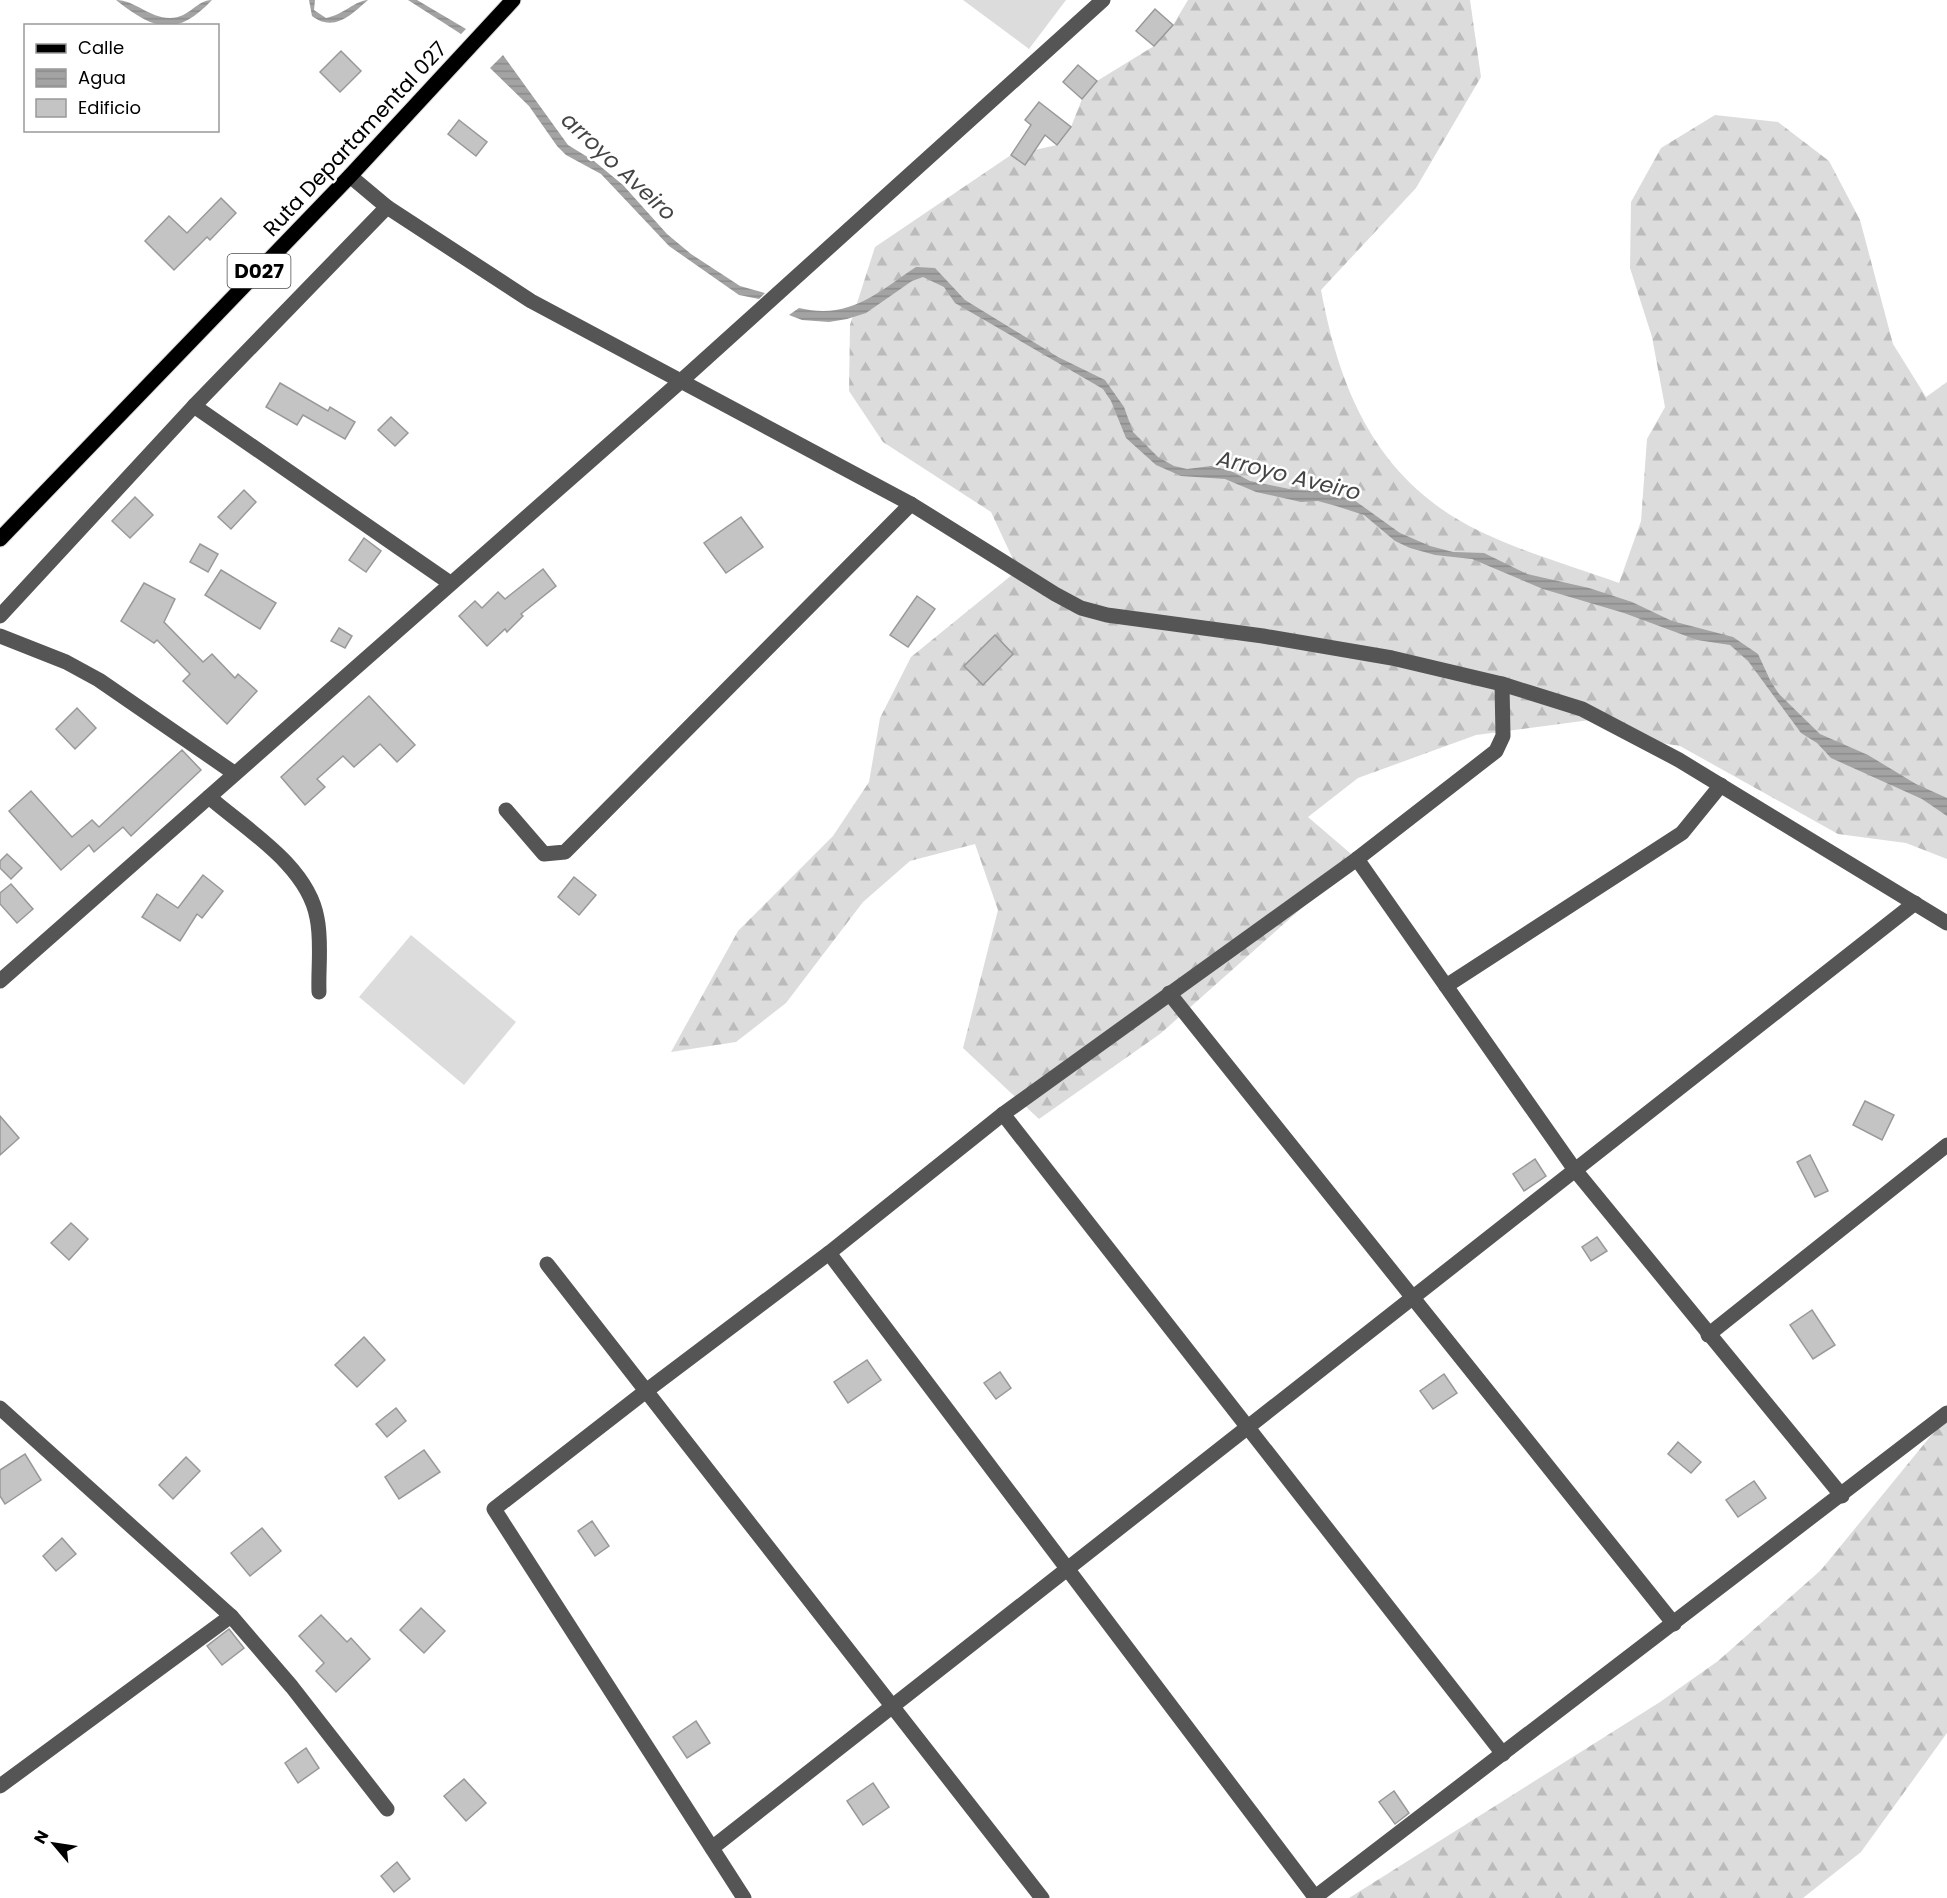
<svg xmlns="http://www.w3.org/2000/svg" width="1947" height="1898" font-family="Poppins,sans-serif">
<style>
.forest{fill:url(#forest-firs)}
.garden{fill:#dcdcdc}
.water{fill:url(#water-rules)}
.building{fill:#c4c4c4;stroke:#999;stroke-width:1.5}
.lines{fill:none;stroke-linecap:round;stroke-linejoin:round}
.major-casing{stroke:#dbdbdb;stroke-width:17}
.minor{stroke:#555;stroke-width:15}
.major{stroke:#000;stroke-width:15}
.labels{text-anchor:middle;stroke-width:5;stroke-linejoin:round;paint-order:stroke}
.shield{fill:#fff;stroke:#4c4c4c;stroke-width:1.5}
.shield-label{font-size:20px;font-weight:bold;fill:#000}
.street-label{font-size:21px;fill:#000;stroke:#fff}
.water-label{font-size:22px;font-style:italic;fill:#444;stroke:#fff}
</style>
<defs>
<pattern id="forest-firs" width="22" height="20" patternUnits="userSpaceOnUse" patternTransform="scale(1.5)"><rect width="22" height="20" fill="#dcdcdc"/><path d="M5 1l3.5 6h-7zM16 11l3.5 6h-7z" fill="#bbb"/></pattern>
<pattern id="water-rules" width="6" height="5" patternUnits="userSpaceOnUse" patternTransform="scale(1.5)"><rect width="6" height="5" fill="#a3a3a3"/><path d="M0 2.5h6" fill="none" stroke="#8b8b8b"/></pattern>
</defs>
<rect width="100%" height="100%" fill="#fff"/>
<!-- forest -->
<g class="forest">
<path d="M1188,0H1470L1481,77L1416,188L1321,290C1337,374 1364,451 1436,505C1484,542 1562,562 1619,583L1641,521L1647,439L1665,407L1652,337L1630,268L1631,202L1661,148L1715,115L1778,122L1829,161L1860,220L1893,344L1926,397L1947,382V859L1906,843L1838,834L1680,746L1618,736L1590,720L1476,735L1358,778L1308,817L1357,859L1160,1034L1039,1119L963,1048L998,910L975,844L910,861L863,902L786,1003L736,1042L671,1052L738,931L833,836L869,782L880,718L911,657L1018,570L991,512L883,442L849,391L850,325L875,247L1011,155L1057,145L1071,127L1082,99L1097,81L1154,46L1173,25Z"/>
<polygon points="1947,1416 1947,1733 1861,1852 1803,1898 1349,1898 1660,1702 1718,1661 1821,1570"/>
</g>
<!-- garden -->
<g class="garden">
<polygon points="963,0 1066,0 1029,49"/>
<polygon points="411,935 516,1022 464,1085 359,997"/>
</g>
<!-- water -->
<g class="water">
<path d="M116,0C135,0 149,18 170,18C190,18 196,0 212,0C176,38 154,30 116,0Z"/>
<path d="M309,0H315L314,10L326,18C343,15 356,0 368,0C352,14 334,33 312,16Z"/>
<polygon points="408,0 417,0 466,29 461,34"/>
<polygon points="503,55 568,145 594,161 623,185 667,234 691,254 740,286 765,293 759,299 739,295 669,246 601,174 566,155 557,146 529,106 490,68"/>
<path d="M916,267L935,268L965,300L1058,357L1105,380L1124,407L1133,432L1158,457L1174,466L1187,469L1211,466L1231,471L1250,481L1294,490L1320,491L1354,500L1400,533L1430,546L1453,552L1484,553L1527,574L1589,588L1632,602L1672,621L1733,637L1758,654L1771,682L1779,694L1820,734L1868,755L1916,784L1947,798V816L1922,799L1831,758L1817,743L1801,733L1748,661L1730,645L1697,640L1624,613L1543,589L1472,559L1435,555L1410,548L1395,541L1364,515L1336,506L1318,501L1301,502L1256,492L1225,479L1181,476L1156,465L1126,438L1111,401L1103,389L955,303L944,287L923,277L912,281L866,313L847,319L829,322L802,320L789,315L799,308C850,320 877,293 916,267Z"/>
</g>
<!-- building -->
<g class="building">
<polygon points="1155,9 1173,25 1154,46 1136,31"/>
<polygon points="341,51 361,71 340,92 320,72"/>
<polygon points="1078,65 1097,81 1082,99 1063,82"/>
<polygon points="1039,102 1071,127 1057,145 1045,135 1025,165 1011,155 1031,125 1025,120"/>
<polygon points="459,120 487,142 476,156 448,134"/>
<polygon points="221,198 236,213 210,240 207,237 174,270 145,241 169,216 187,233"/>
<polygon points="280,383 328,411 330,407 355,422 345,439 303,415 297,425 266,407"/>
<polygon points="391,417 408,433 395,446 378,430"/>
<polygon points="244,490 256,502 231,529 218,517"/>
<polygon points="135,497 153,515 130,538 112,521"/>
<polygon points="741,517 763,547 726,573 704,543"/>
<polygon points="364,538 381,551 366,572 349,560"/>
<polygon points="200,544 218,554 208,572 190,562"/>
<polygon points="543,569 556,586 521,614 523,616 507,632 505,629 487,646 459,616 475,601 482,608 498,592 505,599"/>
<polygon points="221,570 276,603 260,629 205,595"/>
<polygon points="144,583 175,599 164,622 203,662 212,654 235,678 238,674 257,691 227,724 183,681 190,674 157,640 154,643 121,621"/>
<polygon points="917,596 935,609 908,647 890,635"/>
<polygon points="339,628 352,636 345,648 331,641"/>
<polygon points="995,635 1013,654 983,685 964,666"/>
<polygon points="369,696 415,745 397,762 380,744 354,767 343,756 317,779 325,787 305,805 281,777"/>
<polygon points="77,708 96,728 75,749 56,729"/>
<polygon points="182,750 201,770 131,836 123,827 94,852 89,845 61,870 9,811 31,791 72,837 92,820 99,827"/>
<polygon points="7,854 22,868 11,879 0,868 0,861"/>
<polygon points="203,875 223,891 202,918 197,914 180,941 142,917 157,894 178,908"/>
<polygon points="574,877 596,895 579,915 558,897"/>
<polygon points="11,884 33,909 17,923 0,904 0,893"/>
<polygon points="1865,1101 1894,1115 1882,1140 1853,1125"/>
<polygon points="0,1116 19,1138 0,1155"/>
<polygon points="1810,1155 1828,1191 1815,1197 1797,1162"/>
<polygon points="1535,1159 1546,1176 1524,1191 1513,1174"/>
<polygon points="71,1223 88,1239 69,1260 51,1243"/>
<polygon points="1597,1237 1607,1251 1591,1261 1582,1247"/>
<polygon points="1812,1310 1835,1345 1813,1359 1790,1325"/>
<polygon points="364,1337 385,1360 357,1387 335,1365"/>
<polygon points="867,1360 881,1380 848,1403 834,1382"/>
<polygon points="1000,1372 1011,1388 996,1399 984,1383"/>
<polygon points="1444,1374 1457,1393 1433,1409 1420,1391"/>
<polygon points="396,1408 406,1421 387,1437 376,1424"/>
<polygon points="1678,1442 1701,1462 1691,1473 1668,1454"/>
<polygon points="424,1450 440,1472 399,1499 385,1477"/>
<polygon points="25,1454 41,1480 5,1504 0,1496 0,1470"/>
<polygon points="186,1457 200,1471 173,1499 159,1485"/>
<polygon points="1754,1481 1766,1498 1738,1517 1726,1500"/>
<polygon points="592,1521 609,1546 595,1556 578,1531"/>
<polygon points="262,1528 281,1551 250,1576 231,1553"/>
<polygon points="62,1538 76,1554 56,1571 43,1556"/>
<polygon points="421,1608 445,1631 424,1653 400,1630"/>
<polygon points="321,1615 347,1642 351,1638 370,1659 336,1692 316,1671 324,1663 299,1636"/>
<polygon points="229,1629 244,1648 222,1665 207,1646"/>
<polygon points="696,1721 710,1743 687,1758 673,1737"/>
<polygon points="306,1748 319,1768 298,1783 285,1763"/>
<polygon points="464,1779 486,1803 466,1821 444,1796"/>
<polygon points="873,1783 889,1807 863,1825 847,1801"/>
<polygon points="1394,1791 1409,1813 1395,1824 1379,1802"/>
<polygon points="397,1862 410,1879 394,1892 381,1876"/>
</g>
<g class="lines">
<!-- major casing -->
<g class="major-casing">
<polyline id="major" points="0,539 350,176 513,0"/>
</g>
<!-- minor -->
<g class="minor">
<polyline points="350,176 387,207 531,301 911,504 1055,594 1081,608 1107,615 1263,636 1392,658 1502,684 1582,709 1679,760 1947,923"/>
<polyline points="194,406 450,583"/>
<polyline points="0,616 194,406 387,207"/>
<polyline points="0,636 66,662 99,680 234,773"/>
<path d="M209,797C247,830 308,866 317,918C322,941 318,969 319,992"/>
<polyline points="506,810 544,854 565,852 911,504"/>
<polyline points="1357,859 1575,1170 1842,1496"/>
<polyline points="0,981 681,381 1103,0"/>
<polyline points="1446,986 1682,833 1721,785"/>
<polyline points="1169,993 1674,1624"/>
<polyline points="1003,1114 1503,1754"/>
<polyline points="829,1253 1315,1897"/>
<polyline points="547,1264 1042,1898"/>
<polyline points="1708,1335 1947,1145"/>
<polyline points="0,1408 231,1616 292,1687 387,1809"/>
<polyline points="0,1786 231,1616"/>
<polyline points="712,1848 1915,903"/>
<polyline points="744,1898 494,1509 646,1391 829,1253 1003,1114 1357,859 1496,751 1503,736 1502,684"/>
<polyline points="1314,1898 1947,1413"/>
</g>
<!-- major -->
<use href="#major" class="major"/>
</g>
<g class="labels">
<!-- shield labels -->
<rect class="shield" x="227.5" y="254" width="63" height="34" rx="4.5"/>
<g class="shield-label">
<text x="259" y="278">D027</text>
</g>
<!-- street labels -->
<g class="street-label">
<text transform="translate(355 139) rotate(-47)" y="7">Ruta Departamental 027</text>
</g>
<!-- water labels -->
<g class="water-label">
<text transform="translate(619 166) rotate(43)" y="8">arroyo Aveiro</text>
<text transform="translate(1289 475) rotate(14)" y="8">Arroyo Aveiro</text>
</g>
</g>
<!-- legend -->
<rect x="24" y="24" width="195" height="108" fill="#ffffff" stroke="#999999" stroke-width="1.5"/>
<rect x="36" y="44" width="30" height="9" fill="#000000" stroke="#999999" stroke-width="1.5"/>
<text x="78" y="54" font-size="18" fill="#000000">Calle</text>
<rect x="36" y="69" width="30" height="18" fill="url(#water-rules)" stroke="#999999" stroke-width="1.5"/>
<text x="78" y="84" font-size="18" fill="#000000">Agua</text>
<rect x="36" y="99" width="30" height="18" fill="#c4c4c4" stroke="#999999" stroke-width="1.5"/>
<text x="78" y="114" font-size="18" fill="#000000">Edificio</text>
<!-- north arrow -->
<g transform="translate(54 1844) rotate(299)" stroke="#ffffff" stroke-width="4.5" paint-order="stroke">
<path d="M0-4.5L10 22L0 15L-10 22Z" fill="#000000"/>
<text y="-9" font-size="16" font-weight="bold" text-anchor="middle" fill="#000000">N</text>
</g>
</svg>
